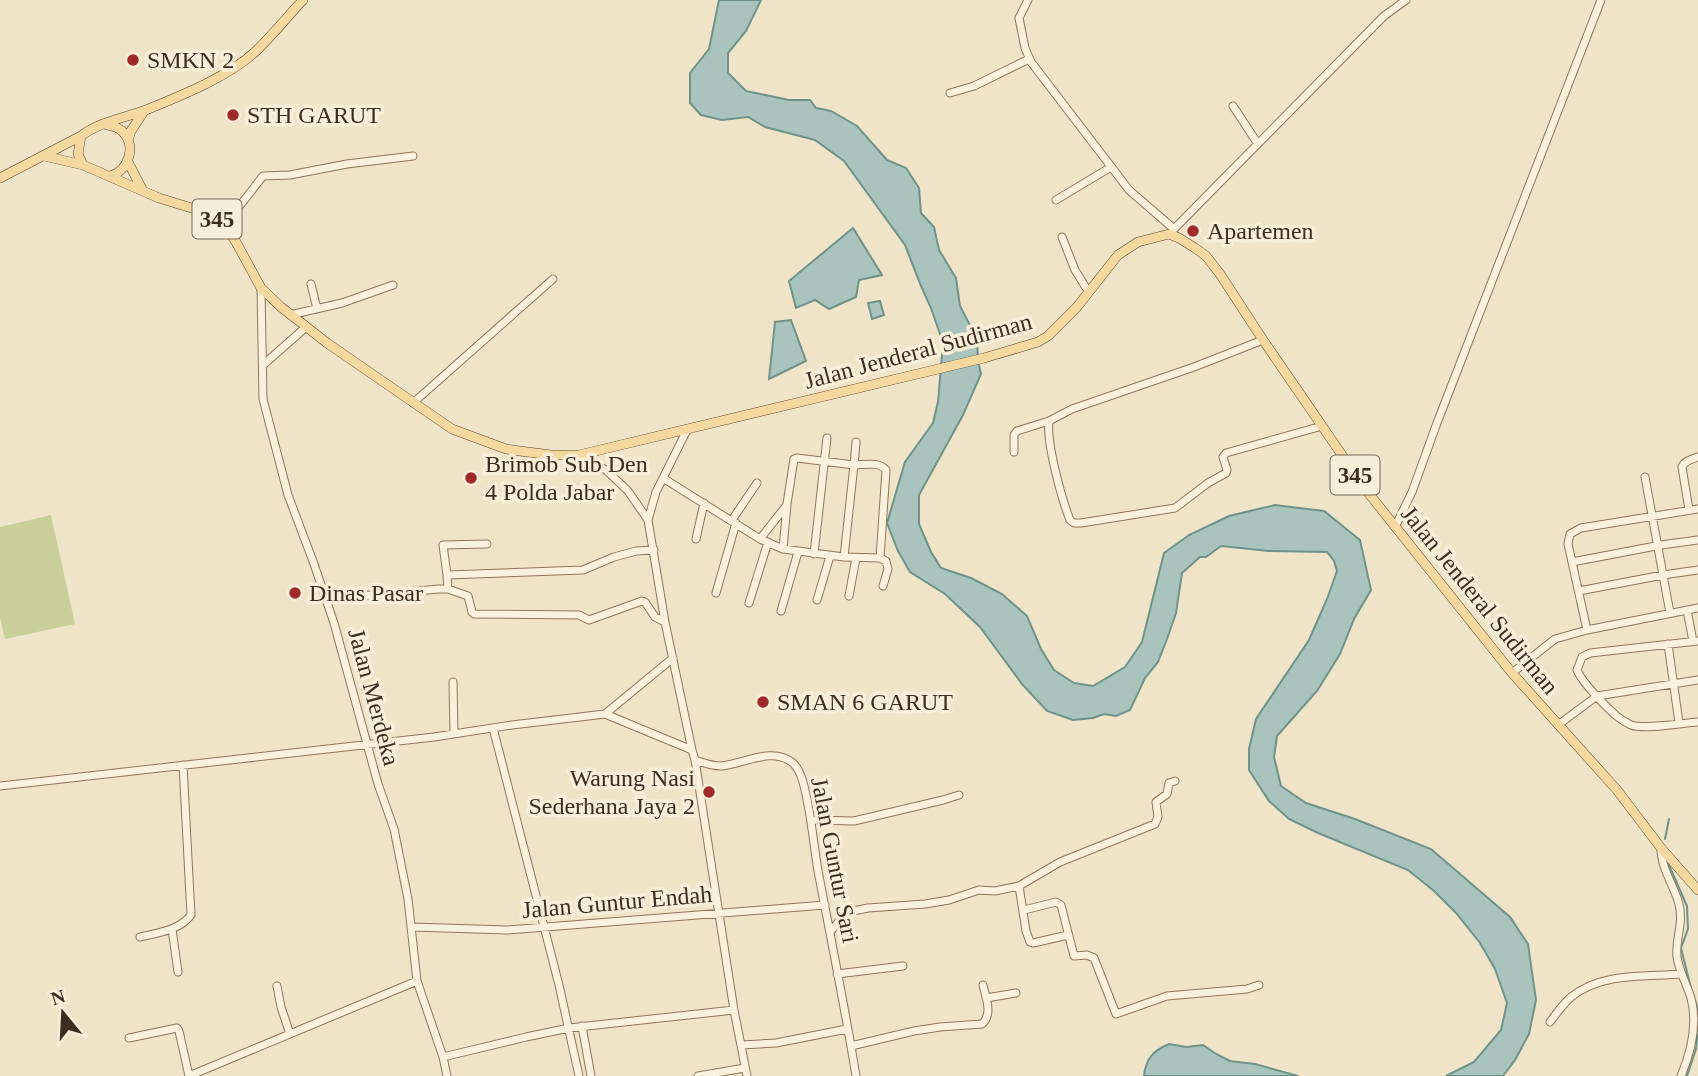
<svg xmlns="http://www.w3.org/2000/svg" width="1698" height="1076" viewBox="0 0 1698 1076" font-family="'Times New Roman',serif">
  <rect width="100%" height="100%" fill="#f0e4c8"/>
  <!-- green -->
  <path fill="#c9cf9b" d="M51 515 75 624 5 639 0 618V527Z"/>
  <!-- water -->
  <path fill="#a9c4bc" stroke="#6f938a" stroke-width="2" d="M719 0H761L746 31 728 53V73L746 91 789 100H810L816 108 831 111 857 126 887 160 906 168 919 188 921 213 934 227 939 250 956 278 960 306 977 339 978 361 981 374 963 415 919 495V524L931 552 941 568 971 578 1002 594 1027 616 1041 649 1054 670 1074 683 1093 686 1125 667 1142 642 1164 553 1189 535 1229 516 1275 505 1324 511 1360 540 1371 590 1354 619 1340 654 1317 691 1277 736 1274 757 1281 786 1306 803 1355 819 1431 849 1510 917 1528 944 1536 1000 1529 1034 1515 1060 1503 1076H1446L1474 1062 1501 1030 1507 1003 1495 969 1480 943 1456 913 1434 891 1408 870 1318 833 1289 819 1269 801 1249 770V749L1256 719 1309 640 1327 599 1337 571 1334 561 1327 552 1269 551 1221 546 1206 557H1200L1182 573 1176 613 1167 639 1158 662 1145 678 1130 710 1116 716 1104 714 1093 718 1073 720 1047 711 1022 684 980 627 945 594 910 572 898 551 887 523 905 462 933 423 938 402 943 343 931 308 921 286 905 245 844 161 815 140 765 127 748 117 722 120 701 115 690 103V73L709 49Z
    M853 228 882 275 859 280 856 297 829 309 815 300 796 308 789 281Z
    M880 301 884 315 872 319 868 303Z
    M791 320 806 361 769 379 775 322Z
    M1169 1044 1186 1047 1203 1045 1216 1054 1230 1061 1255 1064 1298 1076H1144C1146 1058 1153 1051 1169 1044Z"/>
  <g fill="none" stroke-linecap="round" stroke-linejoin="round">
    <!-- stream -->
    <path stroke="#6f938a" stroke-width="2" d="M1665 839 1669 819
      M1668 863 1687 906 1688 929 1681 948 1691 988
      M1696 1003 1698 1011
      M1687 1076 1696 1049 1698 1030"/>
    <!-- minor casing -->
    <g stroke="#8d765c" stroke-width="9">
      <path id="minor" d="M1028 0 1019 18 1025 48 1031 62 1129 190 1174 229
        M950 93 974 86 1029 59
        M1233 106 1258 144
        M1056 200 1111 167
        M222 222 242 203 263 176 290 175 347 164 413 156
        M1169 234 1384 16 1406 0
        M1062 237 1075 270 1088 291
        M311 284 317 309
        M261 288 263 399 288 495 314 564 334 623 378 784 394 829 408 899 417 981 443 1057 447 1076
        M290 315 342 303 393 285
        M1263 340 1194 367 1072 409 1049 421C1046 442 1062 500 1070 520L1074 523H1081L1175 508 1208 483 1226 473 1227 470 1223 457 1226 453 1322 426
        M263 365 305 328
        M413 403 553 279
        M687 430 656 492 648 520 665 622 692 750 695 760C704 763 711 766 721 766 744 764 772 746 793 763 798 768 801 775 803 782 811 811 813 841 818 871 831 939 845 1008 856 1076
        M1014 452V435L1017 431 1049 421
        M579 455 606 470 628 491 648 520
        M1645 477 1670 613
        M663 478 760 539 783 549 844 557 854 465 797 458 794 459 787 504 783 549
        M1689 510 1682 467C1684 461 1692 459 1698 457
        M732 520 757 483
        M1395 527 1412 492 1437 423 1601 0
        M696 539 704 503
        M760 539 786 506
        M814 554 827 438
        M844 557 880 558 886 470C879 461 864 465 854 465L856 442
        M880 558 886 561 888 569 883 586
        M1572 562 1661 545 1698 540
        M447 575 443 545 487 544
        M448 589 447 575 583 570 614 557 636 551 654 550
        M1579 591 1663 575 1698 570
        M716 593 736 523
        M849 596 856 558
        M326 599 439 589H448L468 596 472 612 474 614 579 615 589 620 642 601 645 602 655 617 665 622
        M817 600 830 556
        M749 603 768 542
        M1687 610 1692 636
        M781 611 798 552
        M1587 630 1568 544 1570 534 1581 528 1698 509
        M1698 641 1590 653 1582 657 1577 670C1582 682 1593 692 1601 701 1610 710 1619 720 1631 725 1645 730 1682 723 1698 722
        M1668 644 1679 723
        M1512 673 1555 639 1587 630 1698 608
        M453 682 454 734
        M605 714 692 750
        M1558 725 1597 696 1698 680
        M493 728 559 985 579 1076
        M695 760 734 1010 747 1076
        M0 786 434 737 512 725 605 714 673 658
        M811 820 854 821 943 800 959 795
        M1661 848C1661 869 1674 885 1679 904 1684 924 1675 939 1677 957 1679 971 1687 985 1691 998 1698 1024 1691 1052 1681 1076
        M1019 886 1026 931 1030 942 1033 943 1068 935
        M1024 910 1056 902 1061 905 1074 956 1087 955 1094 958 1116 1014 1167 996 1247 989 1259 985
        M412 927 507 930 825 905
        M172 929 178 972
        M830 932 842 918 853 911 868 908 925 904 949 900 979 890 995 891 1019 886 1060 862 1155 824 1158 817 1156 802 1167 794 1169 783 1175 781
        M140 937C158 933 180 930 191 915L183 765
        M837 974 903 966
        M277 986 281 1007 290 1034
        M986 998 1016 993
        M1550 1022C1556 1014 1563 1004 1571 997 1602 972 1645 977 1682 974
        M582 1026 591 1076
        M129 1038 177 1028 179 1031 189 1076
        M742 1045 776 1043 847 1029
        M851 1046 914 1031 940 1027 982 1024C993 1015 986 998 983 985
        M443 1057 526 1037 569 1028 734 1010
        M189 1076 417 981
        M698 1076 745 1068"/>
    </g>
    <!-- major casing -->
    <g stroke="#5b4430" stroke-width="10">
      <path id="major" d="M303 0C287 17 272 36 255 52 228 77 180 96 146 110 124 118 99 122 81 136L78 154 83 165 159 198 211 214 222 222 236 242 261 288 281 307 327 343 452 429 506 449 520 451 551 455H579L984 358 1038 342 1048 336 1077 307 1118 255 1138 242 1169 234 1179 238 1195 248 1206 256 1220 274 1263 340 1366 490 1512 673 1617 790 1661 848 1698 890
        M107 125C112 126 118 127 122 131 137 145 129 171 110 176
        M128 140 131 131 144 111
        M44 156 83 165
        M128 162 142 189
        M0 178 81 136"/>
    </g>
    <!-- minor -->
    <use href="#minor" stroke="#faf1dc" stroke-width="7"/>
    <!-- major -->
    <use href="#major" stroke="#f3d9a0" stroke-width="9"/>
  </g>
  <!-- markers -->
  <g fill="#9e2a2b" stroke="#f7eed8" stroke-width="2.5">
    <circle cx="133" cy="60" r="7"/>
    <circle cx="233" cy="115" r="7"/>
    <circle cx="1193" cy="231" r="7"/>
    <circle cx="471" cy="478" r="7"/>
    <circle cx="295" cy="593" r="7"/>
    <circle cx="763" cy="702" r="7"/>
    <circle cx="709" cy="792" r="7"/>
  </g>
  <g text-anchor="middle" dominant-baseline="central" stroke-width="7" stroke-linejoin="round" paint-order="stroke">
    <!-- shield labels -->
    <g fill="#f7eed8" stroke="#756857" stroke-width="2">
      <rect x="192.5" y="199.5" width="49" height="39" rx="5"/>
      <rect x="1330.5" y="455.5" width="49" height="39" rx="5"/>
    </g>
    <g font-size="23" font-weight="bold" fill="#3d2e20">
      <text x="217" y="219">345</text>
      <text x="1355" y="475">345</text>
    </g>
    <!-- poi labels -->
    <g font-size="24" fill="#3d2e20" stroke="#f7eed8" text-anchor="start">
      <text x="147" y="60">SMKN 2</text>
      <text x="247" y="115">STH GARUT</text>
      <text x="1207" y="231">Apartemen</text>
      <text x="485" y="464">Brimob Sub Den<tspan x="485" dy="28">4 Polda Jabar</tspan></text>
      <text x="309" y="593">Dinas Pasar</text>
      <text x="777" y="702">SMAN 6 GARUT</text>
      <text x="695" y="778" text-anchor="end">Warung Nasi<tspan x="695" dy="28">Sederhana Jaya 2</tspan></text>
    </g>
    <!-- street labels -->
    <g font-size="24" fill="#3d2e20" stroke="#f7eed8">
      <text transform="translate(918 351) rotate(-15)">Jalan Jenderal Sudirman</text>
      <text transform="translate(1480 600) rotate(51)">Jalan Jenderal Sudirman</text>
      <text transform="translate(374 697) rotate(75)">Jalan Merdeka</text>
      <text transform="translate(835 860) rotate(79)">Jalan Guntur Sari</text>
      <text transform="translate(617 902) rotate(-5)">Jalan Guntur Endah</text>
    </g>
  </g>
  <!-- north arrow -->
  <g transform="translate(63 1013) rotate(342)" stroke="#f7eed8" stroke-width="5" paint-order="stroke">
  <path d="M0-5L12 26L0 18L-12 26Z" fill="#3d2e20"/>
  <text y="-10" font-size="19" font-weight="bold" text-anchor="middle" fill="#3d2e20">N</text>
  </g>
</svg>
